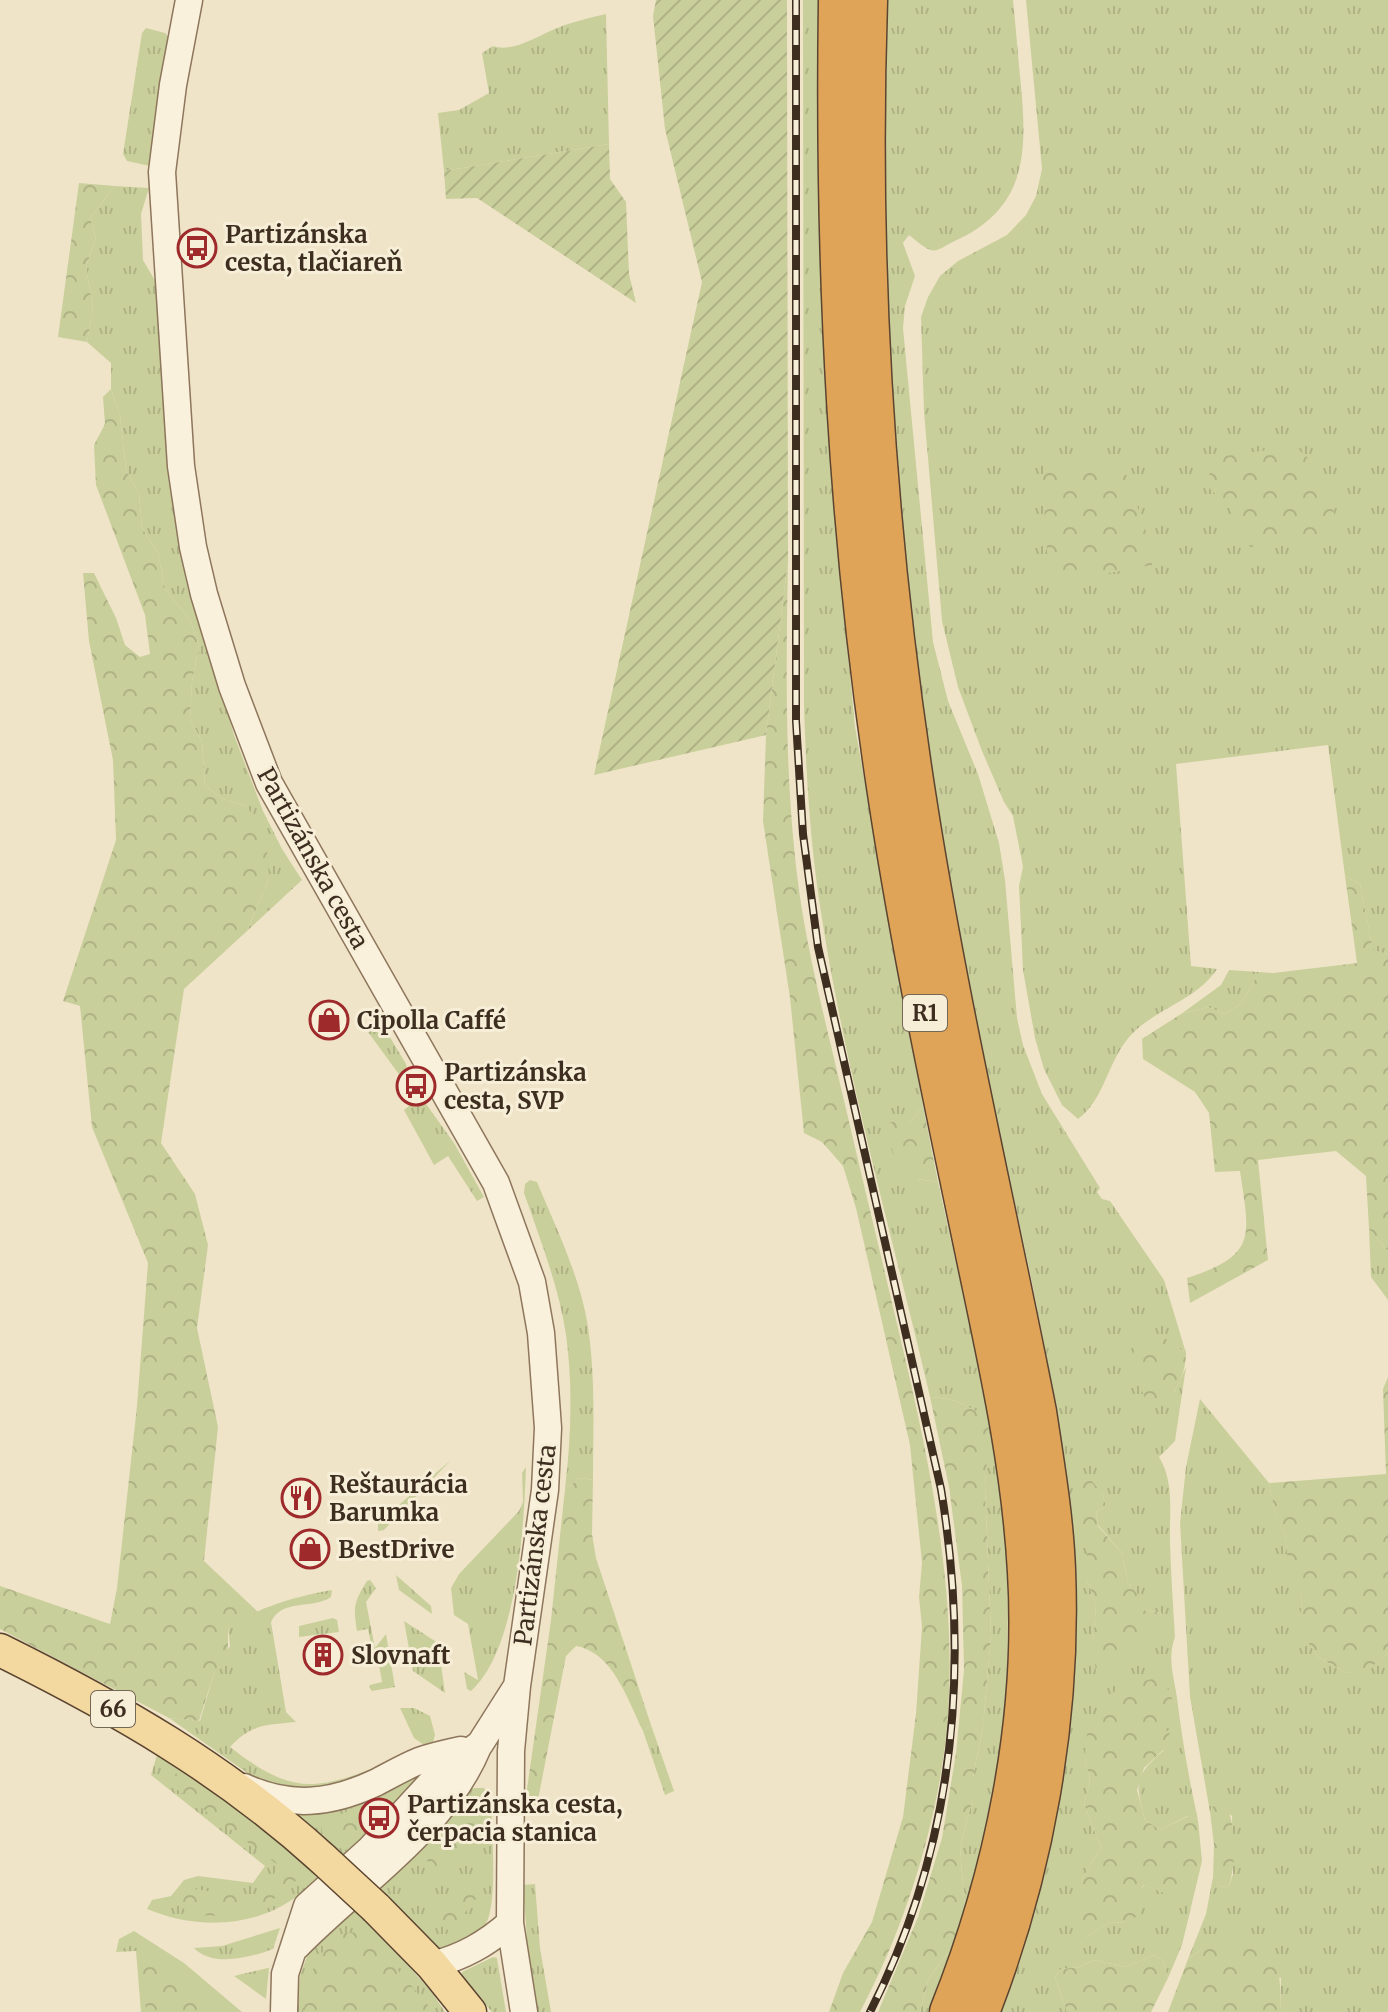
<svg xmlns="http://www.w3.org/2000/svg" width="1388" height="2012" viewBox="0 0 1388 2012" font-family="Merriweather,serif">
  <defs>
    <pattern id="grass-tufts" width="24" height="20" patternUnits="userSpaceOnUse" patternTransform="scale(2)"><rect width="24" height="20" fill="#c9cf9b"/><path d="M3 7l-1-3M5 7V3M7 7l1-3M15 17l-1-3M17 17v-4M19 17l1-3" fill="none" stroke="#aeb285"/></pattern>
    <pattern id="forest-crowns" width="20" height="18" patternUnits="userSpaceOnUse" patternTransform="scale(2)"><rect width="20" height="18" fill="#c9cf9b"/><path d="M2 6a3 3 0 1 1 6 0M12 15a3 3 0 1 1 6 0" fill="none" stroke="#aeb285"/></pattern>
    <pattern id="garden-furrows" width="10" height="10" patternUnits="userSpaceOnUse" patternTransform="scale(2)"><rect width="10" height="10" fill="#c9cf9b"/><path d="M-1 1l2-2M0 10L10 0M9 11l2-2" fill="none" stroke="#aeb285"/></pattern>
  </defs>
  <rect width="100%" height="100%" fill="#f0e4c8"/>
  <!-- grass -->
  <path fill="url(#grass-tufts)" fill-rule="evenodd" d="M803 0H821V264L830 462 855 727 923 1106 910 1123 917 1179 938 1182C959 1278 983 1375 998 1473 1008 1536 1009 1602 1007 1666 1005 1749 985 1831 965 1911L960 1847 973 1798V1777L983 1726 991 1635 985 1487 989 1421C970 1406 955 1398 930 1397 892 1234 845 1072 820 906 810 840 806 774 804 707Z
    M883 0H1013C1016 29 1018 57 1021 86 1027 150 1027 205 961 238 931 252 937 258 909 235L903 243 915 276 905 306 903 328 933 642 948 701 978 774 999 843 1005 880 1017 1018 1023 1045 1042 1094 1100 1188 1097 1192 1102 1199 1110 1201 1164 1280 1186 1353 1159 1335 1174 1393 1186 1367 1175 1441 1159 1457C1175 1483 1169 1514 1170 1543 1171 1574 1173 1606 1175 1637 1167 1659 1174 1676 1177 1698 1182 1739 1189 1779 1198 1820L1187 1816 1160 1830 1145 1820C1135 1782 1134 1776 1164 1750L1085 1758 1090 1781 1084 1804 1101 1847 1081 1881 1086 1937 1110 1922 1126 1923 1141 1888 1145 1885 1180 1899 1202 1861 1182 1945 1168 1978 1163 1961 1154 1955 1126 1967 1094 1960 1079 1967 1061 1969 1055 1977 1067 2012H999L1072 1552C1057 1332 988 1119 952 902 922 712 897 522 885 331 883 294 884 257 884 221 884 147 883 74 883 0ZM1102 1493 1106 1506 1096 1512 1098 1525 1122 1553 1128 1583 1146 1604 1142 1610 1162 1613C1146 1647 1126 1641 1093 1641L1096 1607 1087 1580V1532Z
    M1026 0H1388V954L1373 951 1360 884 1345 876 1328 745 1176 764 1191 966 1217 969C1196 1002 1149 1010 1126 1041 1107 1066 1103 1101 1078 1119L1062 1105 1044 1069 1035 1038 1023 970 1019 886 1023 867 1013 816 1004 802 982 751 958 687 942 621 924 412 921 317 928 297 940 276 958 261 1007 235 1026 215 1036 196 1042 169Z
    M606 14 609 144 444 171 438 113 459 110 489 93 482 53 493 46C513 53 537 36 555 29 571 22 589 18 606 14Z
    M146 28 165 33 169 38 150 166 127 161 123 154 142 33Z
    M115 186 149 188 141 214 143 260 160 289 187 571 234 735 263 811 282 849 302 880 247 931 269 878 246 806 223 799 205 786 202 742 190 719 192 682 199 645 190 620 165 589 158 553 142 528 139 494 126 470 120 415 111 389V363L87 342 93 308 86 267 96 238 90 218Z
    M1229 970 1259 972 1241 1004 1224 1014 1208 1007 1181 1014 1221 985Z
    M381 1022 406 1064 409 1080 454 1143 484 1197 477 1201 448 1156 434 1165 404 1110 417 1099 368 1032Z
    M530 1180 537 1182C555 1225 579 1275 587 1321 596 1374 593 1427 593 1480L580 1478 565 1489C571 1438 573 1386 566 1335 559 1287 540 1239 524 1193L525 1184Z
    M1369 1229 1388 1251V1300L1371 1277Z
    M1200 1399 1269 1483 1276 1517 1285 1535 1290 1570 1302 1598 1300 1629 1318 1657 1347 1673 1365 1671 1388 1653V2012H1280L1281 1978 1202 1949 1188 1959 1206 1914 1213 1877 1221 1887 1229 1886 1233 1874 1232 1816 1214 1804 1210 1812 1190 1697 1180 1523 1186 1467Z
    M451 1460 384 1530 378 1531V1523Z
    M526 1467C524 1527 517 1650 471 1691L467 1689 464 1672 478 1680 468 1624 454 1615 451 1588 459 1574 519 1511 523 1502 522 1473Z
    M396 1575 431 1606 432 1614 399 1590Z
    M370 1580 376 1588 366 1602 375 1648 386 1634 395 1687 372 1691 369 1687 370 1685 382 1682 377 1654H373L368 1629 357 1631C353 1606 354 1602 367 1581Z
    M332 1590 331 1597C312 1610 282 1598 271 1622L286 1712 296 1722C266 1725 251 1724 230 1747 297 1799 318 1789 393 1761L364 1780 297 1795 256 1779 169 1718 200 1721 214 1673 230 1646 228 1627C259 1607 297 1596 332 1590Z
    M333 1618 337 1620 339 1632 299 1637V1626Z
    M404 1621 438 1643 445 1693 413 1671Z
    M400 1708H414L430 1716 435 1735 433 1742 424 1745 414 1738Z
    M651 1725 674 1791 665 1795 643 1731Z
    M157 1755 243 1808 323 1873C313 1882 302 1894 290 1901 248 1929 192 1928 147 1909L152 1900 171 1896 184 1880 198 1876 253 1883 265 1866 151 1775Z
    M418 1773V1776L344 1859 297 1814Z
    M474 1788H484L491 1795C491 1822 499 1906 485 1925 476 1937 456 1946 442 1949L432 1944 379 1891 463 1794Z
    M535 1884 540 1948 551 2012H538L529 1965 523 1885Z
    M355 1906 431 1991 445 2012H296L300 1976 310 1948Z
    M280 1928 273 1949C252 1957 213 1968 194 1948L222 1946Z
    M134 1931 184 1963 242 2012H141L136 1951 116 1952 119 1939Z
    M956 1942 929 2012H920L929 1978Z
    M493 1957 497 1958 506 2012H492L462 1976V1972Z
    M269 1968 266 1999 234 1976 268 1968Z"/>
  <!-- forest -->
  <path fill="url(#forest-crowns)" d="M79 183 115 186 90 218 96 238 86 267 93 308 87 342 58 337Z
    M111 389 120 415 126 470 139 494 142 528 158 553 165 589 190 620 199 645 192 682 190 719 202 742 205 786 223 799 246 806 259 823 267 848 269 878 247 931 184 989 161 1143 195 1194 208 1245 197 1328 218 1427 204 1561 258 1612 228 1627V1664L214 1673 199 1721 169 1718 0 1629V1586L110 1624 117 1588 137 1406 148 1263 92 1127 80 1006 63 1001 116 840 113 760 89 641 83 573H94L116 618 125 645 140 657 150 654 145 615 96 485 94 445 105 424 103 397Z
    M1283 448 1299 450 1315 464 1335 515 1334 525 1326 535 1250 547 1228 506 1209 488 1210 458Z
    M1056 463 1124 468 1150 543 1152 565 1065 581 1053 577 1048 565 1042 475 1046 467Z
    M788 561C786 677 784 795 802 910 812 971 828 1032 842 1092 864 1186 887 1280 909 1375 934 1485 956 1600 948 1714 941 1813 907 1924 860 2012H829L843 1973 872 1922 903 1817 916 1714 922 1627 919 1597 922 1563 910 1445 856 1208 843 1166 822 1142 804 1133 790 998 763 821 766 735Z
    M1345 876 1360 884 1373 950 1388 954V1251L1369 1229 1366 1176 1336 1151 1258 1160 1268 1260 1190 1303 1187 1278C1259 1255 1249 1235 1240 1171L1215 1172 1209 1113 1195 1092 1143 1059 1142 1039 1181 1014 1208 1007 1224 1014 1241 1004 1259 972 1273 973 1357 963Z
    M923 1106 938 1182 917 1179 893 1153 887 1124 897 1120 910 1123Z
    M1160 1335 1186 1353C1186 1371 1178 1389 1166 1403L1147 1402C1135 1373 1117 1342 1160 1335Z
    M1388 1377V1653L1365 1672 1347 1673 1318 1657 1299 1629 1302 1598 1289 1570 1285 1535 1276 1518 1269 1483 1386 1474 1383 1389Z
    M930 1397C955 1398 970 1406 990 1421L985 1487 991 1635 983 1726 973 1777V1798L960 1847 965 1911 956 1942 929 1978 920 2012H878L918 1917 942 1838 956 1753 964 1670 962 1586 949 1487Z
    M580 1478 593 1480 592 1534 596 1558 651 1725 643 1731C628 1701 613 1652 576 1646L566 1656 536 1810 525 1803 551 1620 565 1489Z
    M1081 1479H1090L1102 1493 1106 1506 1096 1512 1098 1526 1122 1553 1128 1583 1147 1604 1142 1610 1162 1613 1155 1629 1158 1636 1136 1642 1108 1677 1096 1673 1093 1641 1096 1607 1087 1580V1532L1079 1520 1076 1496Z
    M1156 1678 1166 1685 1179 1715 1165 1730 1170 1732 1164 1749 1144 1768 1137 1790 1145 1820 1160 1830 1188 1816 1198 1820 1202 1861 1180 1900 1144 1885 1141 1888 1139 1915 1126 1923 1110 1922 1086 1937 1081 1933 1077 1920 1081 1881 1101 1847 1084 1804 1090 1781 1085 1758 1086 1737 1095 1716 1118 1687Z
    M177 1771 236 1812 289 1854 300 1877 264 1907 231 1916 190 1915 177 1902 196 1889 217 1893 255 1895 272 1878 278 1865 171 1785Z
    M383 1791H392L393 1796 346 1850 322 1833 321 1826Z
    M473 1797 481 1799 485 1811 456 1870 433 1873 427 1866C428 1838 450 1811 473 1797Z
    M1214 1804H1225C1237 1825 1236 1863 1229 1886L1221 1887 1213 1877 1214 1845 1210 1812Z
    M464 1887 474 1889 476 1899 450 1931 437 1924V1911Z
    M364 1931 434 2012H303L316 1958 342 1934Z
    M1257 1943 1271 1950C1281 1971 1281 1989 1280 2012H1168L1188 1959 1202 1949Z
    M1154 1955 1163 1961 1168 1978 1151 2012H1067L1055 1977 1061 1969 1079 1967 1094 1960 1126 1967Z
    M142 1958 153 1960 221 2012H146Z"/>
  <!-- garden -->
  <path fill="url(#garden-furrows)" d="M656 0H787L788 561 766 735 594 775 702 282 665 129 653 16Z
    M609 144 610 179 626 202 629 274 636 303 477 198 446 199 444 171Z"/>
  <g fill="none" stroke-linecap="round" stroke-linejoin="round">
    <!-- tertiary casing -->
    <g stroke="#8d765c" stroke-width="29">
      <path id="tertiary" d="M189 0 173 85 162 172 181 466 193 547 204 594 232 686 269 783 496 1183 532 1282 541 1333 548 1428 545 1490 517 1686 511 1751 510 1923 524 2012
        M244 1787C290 1808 330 1804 375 1783 389 1776 404 1767 419 1761 433 1756 447 1753 461 1750
        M296 1947C357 1884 443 1831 478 1747
        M432 1965C463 1957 486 1944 510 1923
        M284 2012 285 1974 307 1906 369 1850 441 1772 480 1744 515 1689"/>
    </g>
    <!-- primary casing -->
    <g stroke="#5b4430" stroke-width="35">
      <path id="primary" d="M0 1650C119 1709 224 1769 323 1859
        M376 1908 432 1965 470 2012"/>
    </g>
    <!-- motorway casing -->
    <g stroke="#5b4430" stroke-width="41">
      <path id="motorway" d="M838 0C834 273 847 536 889 806 912 955 943 1101 974 1249 996 1355 1021 1462 1027 1572 1036 1719 1004 1875 949 2012
        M868 0C859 267 876 537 917 800 949 1006 997 1208 1037 1412 1045 1465 1054 1517 1056 1570 1062 1720 1034 1873 980 2012"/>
    </g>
    <!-- tertiary -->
    <use href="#tertiary" stroke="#faf1dc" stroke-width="26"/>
    <!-- primary -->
    <use href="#primary" stroke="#f3d9a0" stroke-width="32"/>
    <!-- motorway -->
    <use href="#motorway" stroke="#e0a458" stroke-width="38"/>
    <!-- rail casing -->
    <g stroke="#3d2e20" stroke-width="8">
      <path id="rail" d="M796 0V721L803 834 818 947 941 1489C971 1671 954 1847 870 2012"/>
    </g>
    <!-- rail -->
    <use href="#rail" stroke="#f7eed8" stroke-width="5" stroke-dasharray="15" stroke-linecap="butt"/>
    <!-- primary-bridge casing -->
    <g stroke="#5b4430" stroke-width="35" stroke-linecap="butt">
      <path id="primary-bridge" d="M323 1859 376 1908"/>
    </g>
    <!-- primary-bridge -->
    <use href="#primary-bridge" stroke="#f3d9a0" stroke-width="32"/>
  </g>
  <!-- icons -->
  <defs>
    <g id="bus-ring" transform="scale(2)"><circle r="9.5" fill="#f7eed8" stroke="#9e2a2b" stroke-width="1.5"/><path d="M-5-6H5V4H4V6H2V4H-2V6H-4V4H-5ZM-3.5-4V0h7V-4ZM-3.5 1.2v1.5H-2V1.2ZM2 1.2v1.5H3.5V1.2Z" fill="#9e2a2b"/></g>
    <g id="shop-ring" transform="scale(2)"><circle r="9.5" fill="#f7eed8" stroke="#9e2a2b" stroke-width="1.5"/><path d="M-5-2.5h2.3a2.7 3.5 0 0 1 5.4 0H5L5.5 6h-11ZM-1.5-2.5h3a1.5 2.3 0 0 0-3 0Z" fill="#9e2a2b"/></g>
    <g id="restaurant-ring" transform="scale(2)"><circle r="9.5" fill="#f7eed8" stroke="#9e2a2b" stroke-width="1.5"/><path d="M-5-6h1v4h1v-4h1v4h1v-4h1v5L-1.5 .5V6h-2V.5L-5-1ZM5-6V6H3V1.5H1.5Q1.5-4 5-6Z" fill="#9e2a2b"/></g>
    <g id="building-ring" transform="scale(2)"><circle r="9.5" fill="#f7eed8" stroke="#9e2a2b" stroke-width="1.5"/><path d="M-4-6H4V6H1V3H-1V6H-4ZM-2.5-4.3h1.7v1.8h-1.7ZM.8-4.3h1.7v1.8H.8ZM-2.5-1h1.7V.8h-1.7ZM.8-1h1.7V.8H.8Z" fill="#9e2a2b"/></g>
  </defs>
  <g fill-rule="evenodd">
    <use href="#bus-ring" x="197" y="248"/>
    <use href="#shop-ring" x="329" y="1020"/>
    <use href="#bus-ring" x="416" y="1086"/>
    <use href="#restaurant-ring" x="301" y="1498"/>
    <use href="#shop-ring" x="310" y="1549"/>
    <use href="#building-ring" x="323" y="1655"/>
    <use href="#bus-ring" x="379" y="1818"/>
  </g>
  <g text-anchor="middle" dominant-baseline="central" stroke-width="6" stroke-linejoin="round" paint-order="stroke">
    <!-- shield labels -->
    <g fill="#f7eed8" stroke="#756857" stroke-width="2">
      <rect x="903" y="995" width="44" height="36" rx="6"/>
      <rect x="91" y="1691" width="44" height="36" rx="6"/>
    </g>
    <g font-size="22" font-weight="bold" fill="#3d2e20">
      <text x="925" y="1013">R1</text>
      <text x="113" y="1709">66</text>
    </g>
    <!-- poi labels -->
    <g font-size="24" font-weight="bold" fill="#3d2e20" stroke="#f7eed8" text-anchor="start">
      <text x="225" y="234">Partizánska<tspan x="225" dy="28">cesta, tlačiareň</tspan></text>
      <text x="357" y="1020">Cipolla Caffé</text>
      <text x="444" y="1072">Partizánska<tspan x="444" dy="28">cesta, SVP</tspan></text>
      <text x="329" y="1484">Reštaurácia<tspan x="329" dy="28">Barumka</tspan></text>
      <text x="338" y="1549">BestDrive</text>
      <text x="351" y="1655">Slovnaft</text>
      <text x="407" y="1804">Partizánska cesta,<tspan x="407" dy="28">čerpacia stanica</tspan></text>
    </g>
    <!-- street labels -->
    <g font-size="24" fill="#3d2e20" stroke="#f7eed8">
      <text transform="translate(313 858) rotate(61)">Partizánska cesta</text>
      <text transform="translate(535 1545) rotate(-83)">Partizánska cesta</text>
    </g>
  </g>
</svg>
